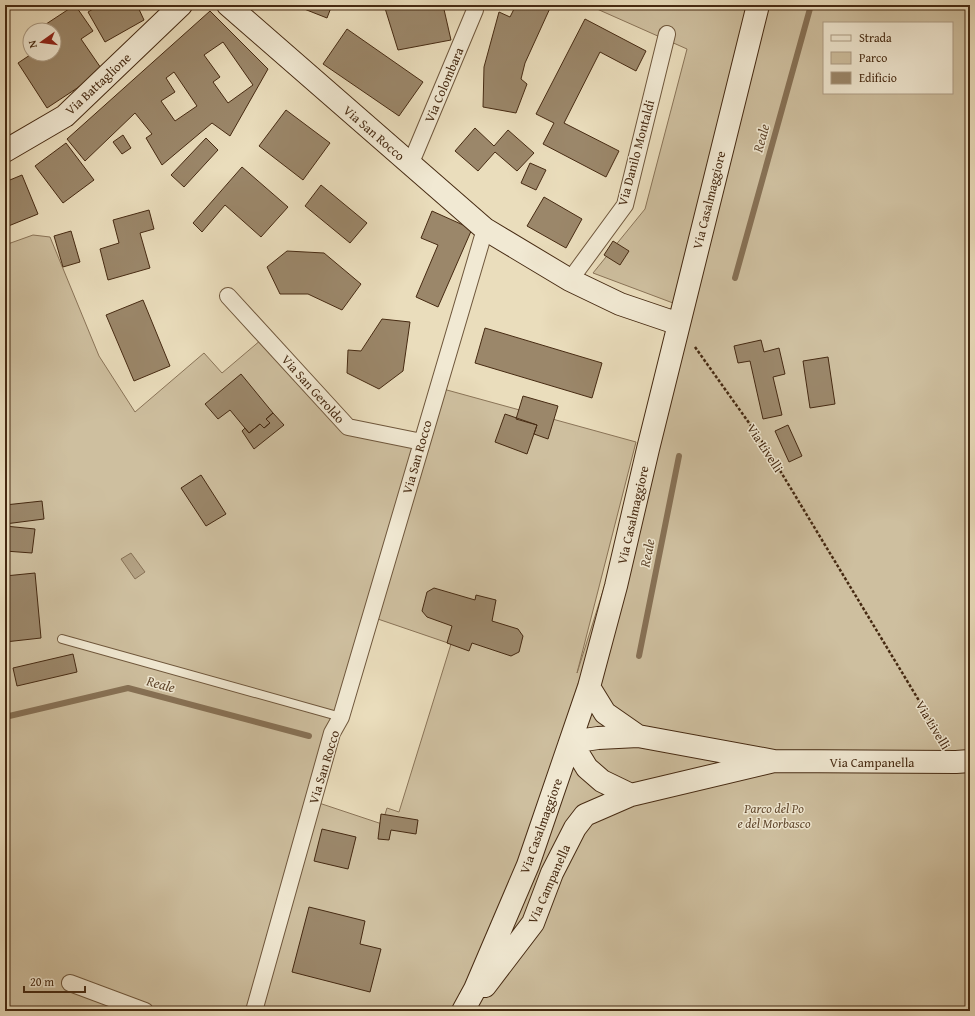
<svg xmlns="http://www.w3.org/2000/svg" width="975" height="1016" viewBox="0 0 975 1016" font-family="'Gentium Book Plus',serif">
  <rect width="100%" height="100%" fill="#eaddbc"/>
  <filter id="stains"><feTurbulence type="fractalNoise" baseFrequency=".005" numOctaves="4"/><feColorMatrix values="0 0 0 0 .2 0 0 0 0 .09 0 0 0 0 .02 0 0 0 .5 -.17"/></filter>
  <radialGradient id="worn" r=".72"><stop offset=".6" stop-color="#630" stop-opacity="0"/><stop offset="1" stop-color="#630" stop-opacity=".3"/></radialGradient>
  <!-- green -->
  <path fill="#cebf9f" stroke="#8a7458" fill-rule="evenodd" d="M588 5H970V1011H5V245L33 235 50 237 99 356 135 412 204 353 222 373 268 334 347 426 422 442 436 387 636 442 577 673 648 449 689 309 593 273 645 209 687 49ZM824 23H952V93H824ZM372 617 451 644 399 812 387 808 382 824 316 802Z"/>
  <!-- water -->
  <path fill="#b2a082" stroke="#877155" d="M131 553 145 572 135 579 121 559Z"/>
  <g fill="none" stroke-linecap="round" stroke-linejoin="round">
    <!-- stream -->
    <path stroke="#877155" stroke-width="6" d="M735 278 811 5
      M639 656 679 456
      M5 717 128 688 309 736"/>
  </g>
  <!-- building -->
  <path fill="#9b876a" stroke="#462a12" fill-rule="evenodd" d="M75 5 93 31 81 39 103 71 47 108 18 63 30 55 25 48 30 45V54H54V30H37Z
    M100 5H137L144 20 105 42 88 12Z
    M294 5H332L327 18Z
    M384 5H443L451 40 398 50Z
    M516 5H548L551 6 525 63 521 79 527 84 516 113 483 107 484 67 499 12 510 17Z
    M210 11 268 69 230 136 212 123 162 165 146 138 152 134 135 113 85 161 67 139ZM223 42 253 85 228 103 213 82 220 77 204 55ZM174 72 197 106 175 121 161 101 175 92 166 78Z
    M585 19 646 51 636 71 600 52 564 123 619 151 606 177 543 144 554 123 536 114Z
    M347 29 423 82 399 116 323 64Z
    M286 110 330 143 303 180 259 146Z
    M475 128 494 146 508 130 534 153 517 171 495 152 478 171 455 151Z
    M123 135 131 148 122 154 113 142Z
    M206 138 218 150 184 187 171 175Z
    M66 143 94 180 63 203 35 166Z
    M530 163 546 170 536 190 521 183Z
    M242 167 288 207 261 237 225 205 202 232 193 223Z
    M22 175 38 214 6 227 5 182Z
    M321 185 367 223 350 243 305 206Z
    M544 197 582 219 566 248 527 226Z
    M149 210 154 229 140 233 150 268 108 280 100 249 119 243 113 220Z
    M432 211 472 229 438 307 416 297 438 245 421 238Z
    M71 231 80 262 63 267 54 236Z
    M613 241 629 251 620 265 604 255Z
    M287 251 324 253 361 284 342 310 308 294H280L267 267Z
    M143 300 170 366 134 381 106 315Z
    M382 319 410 322 403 371 379 389 347 373 348 350 361 351Z
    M485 328 602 363 592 398 475 363Z
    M761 340 764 352 779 348 785 374 773 377 782 415 763 419 750 361 738 363 734 346Z
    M828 357 835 404 810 408 803 361Z
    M241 374 273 413 266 419 270 423 264 428 260 424 249 433 230 410 218 419 205 404Z
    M523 396 558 406 548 439 534 434 537 425 516 419Z
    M273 413 284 425 254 449 242 431 245 428 249 433 260 424 264 428 270 423 266 419Z
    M505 414 537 425 527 454 495 442Z
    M788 425 802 456 789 462 775 431Z
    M201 475 226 514 206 526 181 488Z
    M42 501 44 519 5 524V505Z
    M5 526 35 529 32 553 5 551Z
    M35 573 41 638 5 642V576Z
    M434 588 475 600 476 595 496 600 492 621 518 629 523 636 519 652 511 656 472 643 469 651 447 643 452 626 427 617 422 611 427 592Z
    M73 654 77 672 17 686 13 668Z
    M381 814 418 820 416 834 391 830 389 840 378 839Z
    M322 829 356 837 348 869 314 861Z
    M309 907 365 921 360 944 381 949 370 992 292 972Z"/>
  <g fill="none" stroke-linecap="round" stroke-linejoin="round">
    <!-- lane casing -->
    <g stroke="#6f573c" stroke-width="10">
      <path id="lane" d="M62 639 341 717"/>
    </g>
    <!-- street casing -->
    <g stroke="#6f573c" stroke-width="18">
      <path id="street" d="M410 165 475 10 474 5
        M570 280 625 205 667 34
        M228 296 348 427 422 442
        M70 983 145 1011
        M254 1011 332 733 341 717 485 229"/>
    </g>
    <!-- secondary casing -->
    <g stroke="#462a12" stroke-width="24">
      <path id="secondary" d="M228 5 485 229 570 280 620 304 679 324
        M5 151 65 116 181 5
        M589 687 605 713 638 736
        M571 742 598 738 638 736 774 761 956 762 970 761
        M571 742 587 768 602 781 631 795
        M485 986 533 923 552 873 575 828 585 815 631 795 774 761
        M463 1011 475 989 528 865 589 687 616 586 648 449 758 5"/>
    </g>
    <!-- path -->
    <path stroke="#462a12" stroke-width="2.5" stroke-dasharray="3 2" stroke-linecap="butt" d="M695 347 764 444 944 742"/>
    <!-- lane -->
    <use href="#lane" stroke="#f1e9d3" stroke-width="8"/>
    <!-- street -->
    <use href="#street" stroke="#f1e9d3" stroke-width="16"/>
    <!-- secondary -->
    <use href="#secondary" stroke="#f1e9d3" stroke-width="22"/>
  </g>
  <g text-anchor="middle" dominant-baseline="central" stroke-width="3" stroke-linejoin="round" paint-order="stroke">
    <!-- street labels -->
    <g font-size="13" fill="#462a12" stroke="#f1e9d3">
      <text transform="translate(98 84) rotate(-43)">Via Battaglione</text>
      <text transform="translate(444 85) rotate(-67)">Via Colombara</text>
      <text transform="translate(374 133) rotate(41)">Via San Rocco</text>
      <text transform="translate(636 153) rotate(-75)">Via Danilo Montaldi</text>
      <text transform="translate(709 200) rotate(-76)">Via Casalmaggiore</text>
      <text transform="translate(313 389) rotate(48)">Via San Geroldo</text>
      <text transform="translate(765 448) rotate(57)">Via Livelli</text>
      <text transform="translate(417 457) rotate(-74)">Via San Rocco</text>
      <text transform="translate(633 515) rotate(-77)">Via Casalmaggiore</text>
      <text transform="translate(933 725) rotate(59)">Via Livelli</text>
      <text x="872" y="762">Via Campanella</text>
      <text transform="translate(324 767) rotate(-73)">Via San Rocco</text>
      <text transform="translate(541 826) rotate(-70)">Via Casalmaggiore</text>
      <text transform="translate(549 884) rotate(-66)">Via Campanella</text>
    </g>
    <!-- park labels -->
    <g font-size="13" font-style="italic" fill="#61482e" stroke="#f1e9d3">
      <text x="774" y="808">Parco del Po<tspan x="774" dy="15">e del Morbasco</tspan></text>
    </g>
    <!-- water labels -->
    <g font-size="14" font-style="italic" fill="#61482e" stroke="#f1e9d3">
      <text transform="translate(761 138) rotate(-75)">Reale</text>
      <text transform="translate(647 553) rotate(-79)">Reale</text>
      <text transform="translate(161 684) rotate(15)">Reale</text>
    </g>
  </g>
  <!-- margin -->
  <rect width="975" height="1016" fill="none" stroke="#eaddbc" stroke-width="20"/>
  <rect x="6" y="6" width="963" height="1004" fill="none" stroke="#462a12" stroke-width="2"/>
  <rect x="10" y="10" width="955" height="996" fill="none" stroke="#462a12"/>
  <!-- legend -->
  <rect x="823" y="22" width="130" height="72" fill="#f1e9d3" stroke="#ad9d86"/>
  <rect x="831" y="35" width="20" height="6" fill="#f1e9d3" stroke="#ad9d86"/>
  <text x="859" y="42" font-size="12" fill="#462a12">Strada</text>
  <rect x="831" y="52" width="20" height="12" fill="#cebf9f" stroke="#ad9d86"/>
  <text x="859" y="62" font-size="12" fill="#462a12">Parco</text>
  <rect x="831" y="72" width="20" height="12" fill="#9b876a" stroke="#ad9d86"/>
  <text x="859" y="82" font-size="12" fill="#462a12">Edificio</text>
  <!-- north arrow -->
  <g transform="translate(42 42) rotate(256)"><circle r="19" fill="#f1e9d3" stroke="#ad9d86"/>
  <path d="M0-3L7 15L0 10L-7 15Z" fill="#8f2418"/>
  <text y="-6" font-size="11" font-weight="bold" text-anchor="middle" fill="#462a12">N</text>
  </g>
  <!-- scale -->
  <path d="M24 986v6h61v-6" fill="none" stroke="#462a12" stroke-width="2"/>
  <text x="30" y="986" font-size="12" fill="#462a12" stroke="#f1e9d3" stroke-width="3" paint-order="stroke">20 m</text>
  <rect width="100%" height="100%" filter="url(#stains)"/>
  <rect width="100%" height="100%" fill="url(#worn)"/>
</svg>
